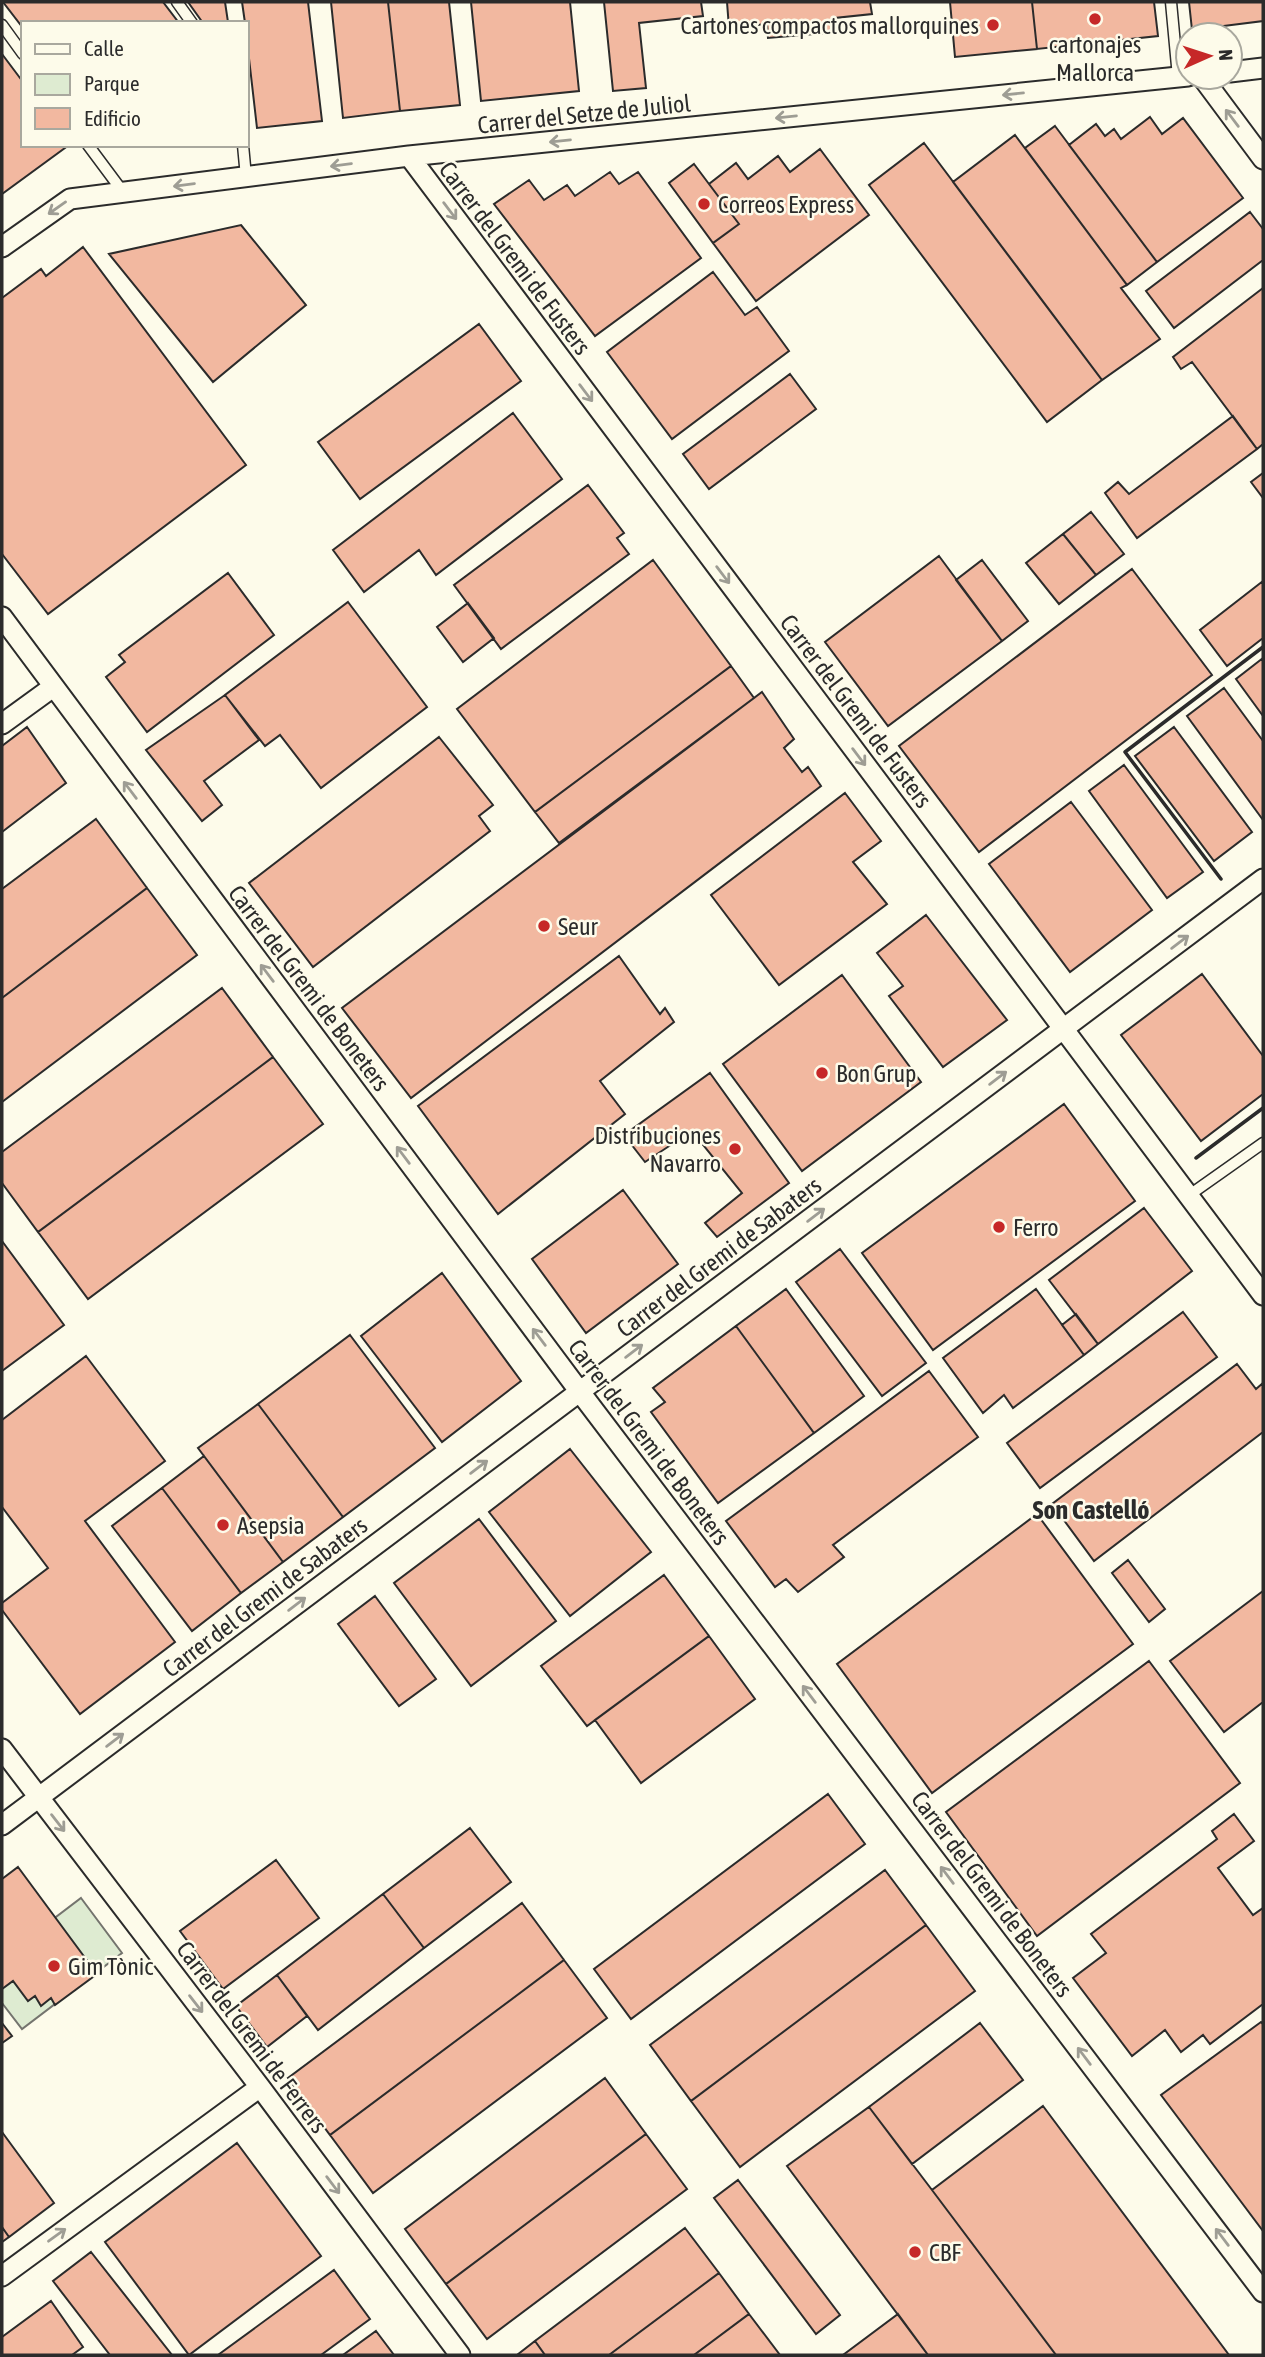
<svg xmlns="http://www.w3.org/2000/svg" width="1265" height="2357" viewBox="0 0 1265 2357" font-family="'Asap Condensed',sans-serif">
  <rect width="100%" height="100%" fill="#fdfbea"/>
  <!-- green -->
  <path fill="#deebd1" stroke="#74746e" stroke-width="2" d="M81 1898 122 1953 22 2029 2 2003V1958Z"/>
  <!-- building -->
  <path fill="#f2b8a0" stroke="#2b2b2b" stroke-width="2" d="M3 2H163L179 23H23V28Z
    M188 2H225L228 22 203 23Z
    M242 2H308L322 121 257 128 247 41V23H245Z
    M331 2H388L400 111 343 118Z
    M388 2H449L460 105 400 111Z
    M471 2H570L579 91 481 101Z
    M604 2H701L703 16 639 23 646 88 613 91Z
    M727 2H870L872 14 835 18 837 32 768 38 767 24 729 28Z
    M950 2H1032L1037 49 955 57Z
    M1032 2H1154L1158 36 1037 49Z
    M1189 2H1263V21L1192 30Z
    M2 54 23 82V145H69L2 194Z
    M1150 117 1162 134 1183 118 1243 198 1157 262 1069 145 1096 124 1105 136 1114 129 1121 139Z
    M1055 126 1157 262 1127 285 1025 148Z
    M1015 135 1127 285 1121 288 1160 339 1102 380 953 182Z
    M924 143 1102 380 1047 422 869 185Z
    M820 149 869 215 756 301 713 243 739 224 709 184 736 163 748 179 778 156 790 172Z
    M694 164 739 224 713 243 669 183Z
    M610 172 619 184 638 172 701 258 595 336 494 204 529 180 544 200 567 185 575 196Z
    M1250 212 1263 229V260L1174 328 1146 291Z
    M241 225 306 305 213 382 109 254Z
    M83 247 246 465 48 614 2 554V298L41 269 46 276Z
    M713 272 745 315 757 307 789 351 672 439 607 352Z
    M1263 288V444L1257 449 1192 362 1181 369 1173 357Z
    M479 324 521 381 360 499 318 442Z
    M790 374 816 409 709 489 683 454Z
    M513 413 562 479 436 575 419 550 364 592 333 550Z
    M1233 416 1257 449 1137 538 1105 493 1118 482 1129 494Z
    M1263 473V498L1251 482Z
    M588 485 624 533 617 538 629 554 501 649 454 585Z
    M1091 512 1124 554 1096 575 1063 534Z
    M1063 534 1096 575 1059 604 1026 563Z
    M939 556 1002 641 888 726 825 642Z
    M653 560 731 666 535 812 457 709Z
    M982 560 1028 621 1002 641 956 580Z
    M1132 569 1212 675 979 852 899 746Z
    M228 573 274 635 147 732 106 677 125 662 119 655Z
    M1263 581V638L1227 666 1200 630Z
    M348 602 427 707 321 788 280 735 265 746 225 695Z
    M468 603 494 638 463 662 437 627Z
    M1263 658V716L1236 679Z
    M731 666 754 698 559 843 535 812Z
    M1224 688 1263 741V820L1187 716Z
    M762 692 794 739 784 748 802 772 808 767 821 786 411 1098 342 1008Z
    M225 695 259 740 204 781 222 805 202 821 146 750Z
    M27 727 66 783 2 832V746Z
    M1174 727 1252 832 1214 861 1135 756Z
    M439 737 493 805 479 816 490 831 313 967 249 883Z
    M1124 765 1203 872 1167 898 1089 791Z
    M845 793 881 841 853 862 887 904 779 985 711 895Z
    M1071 802 1152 910 1070 972 989 864Z
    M96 819 147 888 2 998V889Z
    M147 888 197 955 2 1102V998Z
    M926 915 1007 1020 943 1067 889 996 903 986 877 953Z
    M619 956 660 1014 665 1008 674 1022 600 1081 625 1114 498 1214 418 1106Z
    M1202 974 1263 1056V1094L1201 1141 1121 1035Z
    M842 975 921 1082 802 1171 723 1064Z
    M222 988 273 1057 38 1232 2 1183V1152Z
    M273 1057 323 1124 88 1299 38 1232Z
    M710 1073 789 1183 717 1237 705 1223 742 1193 692 1131 645 1162 624 1135Z
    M1064 1104 1135 1201 933 1350 862 1253Z
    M623 1190 678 1264 586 1333 532 1259Z
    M1144 1208 1192 1271 1098 1344 1049 1280Z
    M2 1241 64 1325 2 1371Z
    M840 1249 926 1363 882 1396 796 1282Z
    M442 1273 521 1381 442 1442 361 1336Z
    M786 1289 864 1396 814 1433 736 1326Z
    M1036 1289 1084 1355 1013 1408 1004 1395 983 1413 943 1358Z
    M1183 1312 1217 1357 1040 1488 1007 1443Z
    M1076 1314 1098 1344 1084 1355 1062 1325Z
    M736 1326 814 1433 718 1503 651 1412 665 1402 653 1388Z
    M350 1335 435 1448 343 1517 258 1404Z
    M86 1356 165 1461 85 1521 175 1642 80 1714 2 1610V1603L48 1568 2 1507V1420Z
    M1237 1364 1256 1389 1263 1383V1432L1094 1561 1052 1504Z
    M929 1371 978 1437 833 1545 844 1557 798 1592 786 1579 775 1587 726 1521Z
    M258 1404 343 1517 283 1562 198 1448Z
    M570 1449 651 1552 570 1616 489 1512Z
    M204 1456 283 1562 241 1593 162 1488Z
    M162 1488 241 1593 192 1631 112 1526Z
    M1037 1514 1133 1644 932 1793 837 1664Z
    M479 1519 556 1621 471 1686 394 1583Z
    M1128 1560 1165 1609 1149 1622 1112 1573Z
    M664 1575 709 1636 587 1726 541 1666Z
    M1263 1591V1702L1224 1732 1170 1661Z
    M375 1596 436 1679 399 1706 338 1624Z
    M709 1636 755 1699 641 1783 595 1720Z
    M1149 1661 1240 1783 1037 1936 946 1812Z
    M828 1794 865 1844 631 2019 594 1969Z
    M1234 1814 1254 1841 1218 1868 1253 1915 1263 1908V2004L1210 2044 1203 2035 1181 2052 1165 2030 1132 2056 1073 1978 1106 1953 1091 1934 1217 1839 1212 1831Z
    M470 1828 511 1882 424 1948 383 1894Z
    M276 1860 319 1918 223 1989 180 1931Z
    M18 1867 97 1974 55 2005 51 1998 41 2006 35 1996 28 2001 13 1981 2 1989V1879Z
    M885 1870 926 1925 691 2101 650 2045Z
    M383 1894 424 1948 318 2030 277 1975Z
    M522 1903 564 1960 330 2135 288 2078Z
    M926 1925 975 1991 740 2167 691 2101Z
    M564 1960 607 2018 373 2193 330 2135Z
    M277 1975 307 2016 267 2047 236 2006Z
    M1261 2022 1263 2024V2231L1161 2095Z
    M2 2023 12 2036 2 2043Z
    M980 2023 1023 2080 912 2164 869 2107Z
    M605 2078 646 2134 446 2284 405 2229Z
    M1043 2106 1229 2355H1056L932 2190Z
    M869 2107 932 2190 1056 2355H928L787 2166Z
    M2 2132 54 2203 9 2237 2 2227Z
    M646 2134 687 2189 487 2339 446 2284Z
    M237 2143 321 2256 189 2355 105 2242Z
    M738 2180 840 2315 816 2334 714 2198Z
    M2 2227 9 2237 2 2242Z
    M685 2228 719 2273 609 2355H545L535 2341Z
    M91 2252 172 2355H110L53 2281Z
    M334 2270 370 2319 321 2355H218Z
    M719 2273 749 2314 694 2355H609Z
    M51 2301 83 2347 72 2355H2V2337Z
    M749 2314 780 2355H694Z
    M898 2314 928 2355H843Z
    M376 2331 394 2355H343Z
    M535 2341 545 2355H517Z"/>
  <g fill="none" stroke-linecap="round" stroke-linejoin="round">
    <!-- service casing -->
    <g stroke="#2b2b2b" stroke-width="13">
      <path id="service" d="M177 2 192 23
        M1171 2 1178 77
        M2 25 23 54
        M88 145 123 192
        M243 145 246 177
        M1188 1196 1263 1143"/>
    </g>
    <!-- minor casing -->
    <g stroke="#2b2b2b" stroke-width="23">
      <path id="minor" d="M1230 72 1263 68
        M1202 77 1263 159
        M409 156 1263 1295
        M2 247 70 199 409 156 1188 76
        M2 617 580 1392 1263 2292
        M2 724 53 687
        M2 1749 260 2087 460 2355
        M2 1825 1263 879
        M2 2276 260 2087"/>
    </g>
    <!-- service -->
    <use href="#service" stroke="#fdfbea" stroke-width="10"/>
    <!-- minor -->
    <use href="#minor" stroke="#fdfbea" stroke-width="19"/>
    <!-- wall -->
    <path stroke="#2b2b2b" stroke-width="3.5" d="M1221 879 1125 752 1263 647
      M1196 1158 1263 1108"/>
  </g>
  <!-- one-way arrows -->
  <defs><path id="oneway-shaft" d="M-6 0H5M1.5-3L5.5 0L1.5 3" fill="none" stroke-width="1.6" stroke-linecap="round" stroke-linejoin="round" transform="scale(1.75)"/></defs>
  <g stroke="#9e9d94">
    <use href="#oneway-shaft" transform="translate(1013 94) rotate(174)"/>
    <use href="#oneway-shaft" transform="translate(786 117) rotate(174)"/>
    <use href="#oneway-shaft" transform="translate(1232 118) rotate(-127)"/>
    <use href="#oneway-shaft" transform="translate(560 141) rotate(174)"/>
    <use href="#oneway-shaft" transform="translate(341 165) rotate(173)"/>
    <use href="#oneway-shaft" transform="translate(184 185) rotate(173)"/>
    <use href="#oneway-shaft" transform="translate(57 208) rotate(145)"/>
    <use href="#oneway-shaft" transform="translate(450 211) rotate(53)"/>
    <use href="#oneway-shaft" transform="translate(586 393) rotate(53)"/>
    <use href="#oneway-shaft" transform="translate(723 575) rotate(53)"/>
    <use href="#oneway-shaft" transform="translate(859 757) rotate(53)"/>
    <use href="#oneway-shaft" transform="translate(130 790) rotate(-127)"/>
    <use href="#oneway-shaft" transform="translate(1180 942) rotate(-37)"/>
    <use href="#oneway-shaft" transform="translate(267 973) rotate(-127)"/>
    <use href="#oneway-shaft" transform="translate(998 1078) rotate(-37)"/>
    <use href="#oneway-shaft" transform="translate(403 1155) rotate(-127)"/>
    <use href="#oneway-shaft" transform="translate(816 1215) rotate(-37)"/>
    <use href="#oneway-shaft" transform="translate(539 1337) rotate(-127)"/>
    <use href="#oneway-shaft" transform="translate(634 1351) rotate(-37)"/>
    <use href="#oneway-shaft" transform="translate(479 1467) rotate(-37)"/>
    <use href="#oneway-shaft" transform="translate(297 1604) rotate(-37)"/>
    <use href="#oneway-shaft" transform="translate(809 1694) rotate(-127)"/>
    <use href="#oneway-shaft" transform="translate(115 1740) rotate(-37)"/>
    <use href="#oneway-shaft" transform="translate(58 1823) rotate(52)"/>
    <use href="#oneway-shaft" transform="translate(947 1875) rotate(-127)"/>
    <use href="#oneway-shaft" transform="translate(196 2004) rotate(52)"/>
    <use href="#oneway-shaft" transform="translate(1084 2056) rotate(-127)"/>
    <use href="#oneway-shaft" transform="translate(333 2185) rotate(53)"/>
    <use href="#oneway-shaft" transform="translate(57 2235) rotate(-36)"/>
    <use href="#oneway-shaft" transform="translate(1222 2237) rotate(-127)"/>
  </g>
  <!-- markers -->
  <g fill="#c62828" stroke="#fdfbea" stroke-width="2.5">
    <circle cx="1095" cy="19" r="7"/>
    <circle cx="993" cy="25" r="7"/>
    <circle cx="704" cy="204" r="7"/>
    <circle cx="544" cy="926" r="7"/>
    <circle cx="822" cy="1073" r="7"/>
    <circle cx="735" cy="1149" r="7"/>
    <circle cx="999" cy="1227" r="7"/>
    <circle cx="223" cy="1525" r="7"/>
    <circle cx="54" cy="1966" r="7"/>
    <circle cx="915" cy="2252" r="7"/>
  </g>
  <g text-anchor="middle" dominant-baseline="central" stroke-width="5" stroke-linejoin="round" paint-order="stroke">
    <!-- poi labels -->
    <g font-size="24" fill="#2b2b2b" stroke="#fdfbea" text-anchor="start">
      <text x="979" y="25" text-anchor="end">Cartones compactos mallorquines</text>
      <text x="1095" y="44" text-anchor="middle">cartonajes<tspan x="1095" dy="28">Mallorca</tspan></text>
      <text x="718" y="204">Correos Express</text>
      <text x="558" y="926">Seur</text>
      <text x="836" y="1073">Bon Grup</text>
      <text x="721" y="1135" text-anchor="end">Distribuciones<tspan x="721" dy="28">Navarro</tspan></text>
      <text x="1013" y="1227">Ferro</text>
      <text x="237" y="1525">Asepsia</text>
      <text x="68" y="1966">Gim Tònic</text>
      <text x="929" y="2252">CBF</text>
    </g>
    <!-- street labels -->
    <g font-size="24" fill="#2b2b2b" stroke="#fdfbea">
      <text transform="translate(584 114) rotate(-6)">Carrer del Setze de Juliol</text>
      <text transform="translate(515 258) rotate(53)">Carrer del Gremi de Fusters</text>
      <text transform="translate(856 711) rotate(53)">Carrer del Gremi de Fusters</text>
      <text transform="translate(309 988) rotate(53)">Carrer del Gremi de Boneters</text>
      <text transform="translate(719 1257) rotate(-37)">Carrer del Gremi de Sabaters</text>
      <text transform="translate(649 1442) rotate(53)">Carrer del Gremi de Boneters</text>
      <text transform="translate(265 1597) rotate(-37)">Carrer del Gremi de Sabaters</text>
      <text transform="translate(992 1894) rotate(53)">Carrer del Gremi de Boneters</text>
      <text transform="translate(252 2037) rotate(53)">Carrer del Gremi de Ferrers</text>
    </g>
    <!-- neighbourhood labels -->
    <g font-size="26" font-weight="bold" fill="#2b2b2b" stroke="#fdfbea">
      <text x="1091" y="1510">Son Castelló</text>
    </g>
  </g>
  <!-- border -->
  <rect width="1265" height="2357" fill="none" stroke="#2b2b2b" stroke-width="7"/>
  <!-- legend -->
  <rect x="21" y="21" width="228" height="126" fill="#fdfbea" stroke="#a9a89e" stroke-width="2"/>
  <rect x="35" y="44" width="35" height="10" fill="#fdfbea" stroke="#a9a89e" stroke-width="2"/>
  <text x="84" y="56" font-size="21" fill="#2b2b2b">Calle</text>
  <rect x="35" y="74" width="35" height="21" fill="#deebd1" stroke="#a9a89e" stroke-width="2"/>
  <text x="84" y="91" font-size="21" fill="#2b2b2b">Parque</text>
  <rect x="35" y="108" width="35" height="21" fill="#f2b8a0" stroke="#a9a89e" stroke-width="2"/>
  <text x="84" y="126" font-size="21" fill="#2b2b2b">Edificio</text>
  <!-- north arrow -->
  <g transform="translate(1209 56) rotate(87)"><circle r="33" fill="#fdfbea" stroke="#a9a89e" stroke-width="2"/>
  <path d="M0-5L12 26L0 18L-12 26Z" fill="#c62828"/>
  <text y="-10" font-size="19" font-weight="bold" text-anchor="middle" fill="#2b2b2b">N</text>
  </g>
</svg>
